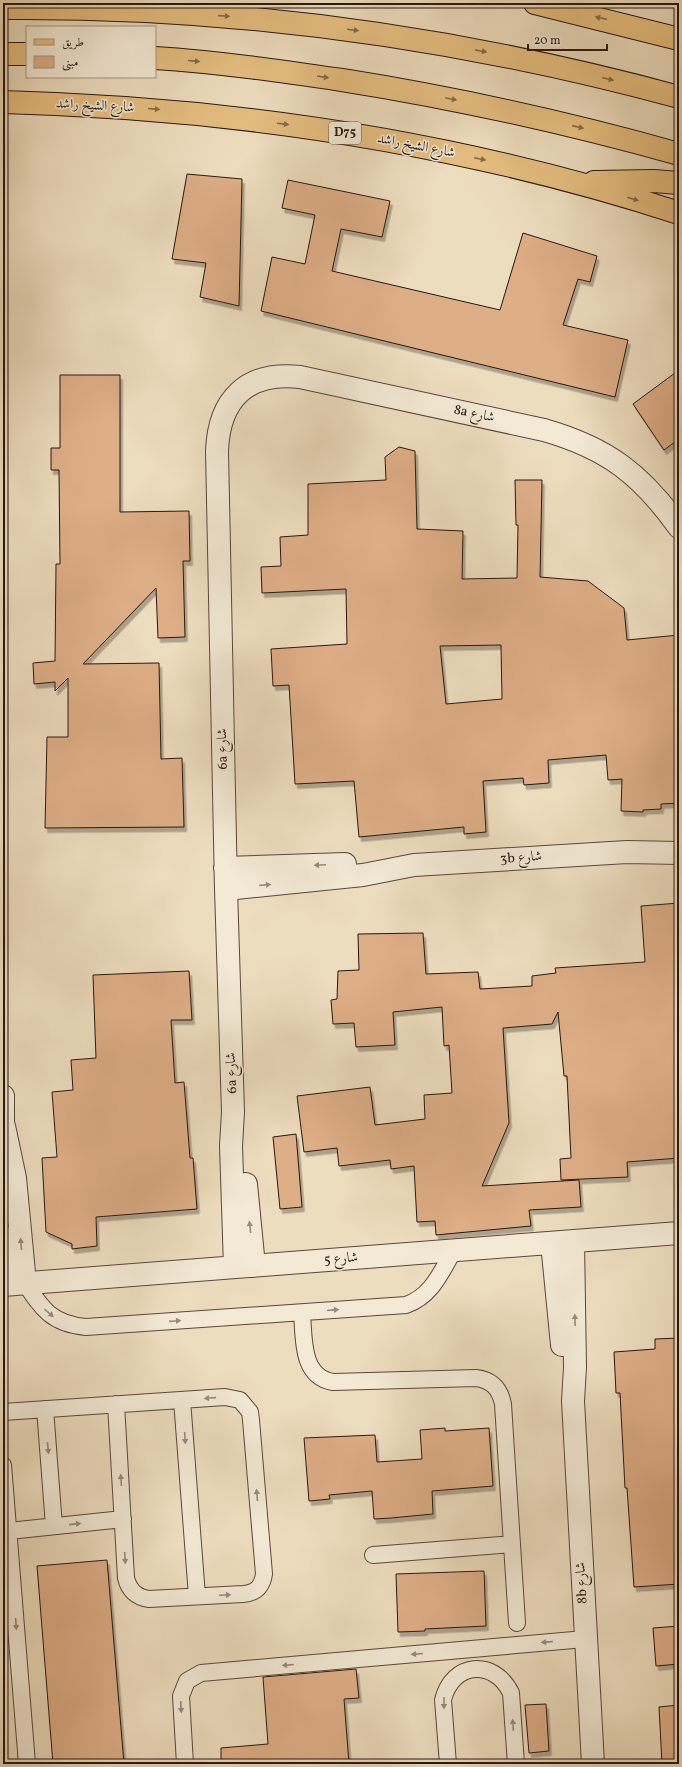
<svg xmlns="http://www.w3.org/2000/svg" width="682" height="1767" viewBox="0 0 682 1767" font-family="Vollkorn,Amiri,serif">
  <defs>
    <filter id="shadow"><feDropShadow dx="2.5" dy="4.5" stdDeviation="0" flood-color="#0004"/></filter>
  </defs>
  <rect width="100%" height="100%" fill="#edddbf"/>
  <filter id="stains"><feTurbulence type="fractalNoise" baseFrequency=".005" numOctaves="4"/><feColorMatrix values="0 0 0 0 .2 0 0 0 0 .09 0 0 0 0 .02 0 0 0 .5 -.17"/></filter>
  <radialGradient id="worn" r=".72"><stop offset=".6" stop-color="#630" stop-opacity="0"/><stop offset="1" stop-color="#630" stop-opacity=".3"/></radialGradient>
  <!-- building -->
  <path fill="#deae87" stroke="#281710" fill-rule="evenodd" filter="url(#shadow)" d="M187 174 242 179 239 306 200 297 206 263 172 259Z
    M288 180 390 201 382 237 341 229 332 271 500 310 523 233 597 256 590 282 578 279 563 325 628 340 615 397 261 311 272 257 305 264 315 215 282 208Z
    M679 370V439L664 450 633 404Z
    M60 375H120V512L189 511 190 561H183L185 637 158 638 156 588 83 664 159 663 161 759 182 758 184 827 45 828 47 737H68V678L55 691V682L34 684 33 663 55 661 56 564H60L59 470H51V448H60Z
    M399 447 415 451 417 529 463 531 462 579 517 578 518 525H516L515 480H542L540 577 588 581 624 608 627 640 679 635V803L661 804V809L643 810V812L621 811 622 779 608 780 606 755 548 760 549 783 524 785 523 778 483 781 486 832 464 834V827L359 837 354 781 295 784 289 685 273 686 271 649 347 644 346 589 262 593 261 567 281 566 280 537 308 535V484L386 480 385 457ZM501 645 502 699 446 704 440 646Z
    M679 903V1035L675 1036V1106L679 1105V1158L627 1162 628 1177 561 1180 560 1159 571 1158 567 1076H564L558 1012 552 1024 503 1028 509 1123 482 1186 579 1180 581 1207 529 1210 531 1226 436 1235 435 1221 417 1222 414 1166 391 1169 390 1160 339 1166 337 1148 304 1152 297 1096 370 1087 375 1125 425 1119 424 1095 452 1093 449 1045 444 1046 442 1007 393 1012 395 1045 356 1047 354 1023 333 1024 331 1000 337 999 338 971 359 970 358 934 423 933 426 974 478 972 480 989 532 986V976L556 973 555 968 645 962 641 906Z
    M189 971 192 1020H171L175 1083 184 1082 190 1158H193L197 1209 96 1217 97 1246 72 1249V1244L46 1232 42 1158 57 1157 52 1092 73 1090 71 1060 96 1058 93 975Z
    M296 1134 302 1207 280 1209 273 1137Z
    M679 1338V1584L634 1587 627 1488H625L620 1393H616L614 1352 655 1349V1339Z
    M445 1428V1431L489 1428 493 1486 432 1491 433 1514 391 1518 374 1519 372 1491 329 1495 330 1499 309 1501 304 1438 375 1435 377 1462 422 1459 420 1430Z
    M107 1560 124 1764H53L37 1566Z
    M484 1571 486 1626 425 1629V1631L398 1632 396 1574Z
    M679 1626V1664L656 1666 653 1628Z
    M356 1669 359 1698 344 1699 349 1764H221V1748L268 1744 263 1677Z
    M546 1704 549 1751 529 1753 525 1705Z
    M679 1705V1764H662L659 1707Z"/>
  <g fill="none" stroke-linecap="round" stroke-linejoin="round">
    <!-- service casing -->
    <g stroke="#59483c" stroke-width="18">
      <path id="service" d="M25 1283C42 1309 52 1324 86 1327L406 1305C432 1296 441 1272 454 1250
        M302 1313C304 1338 301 1377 333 1382L476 1378C492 1380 500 1389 503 1404L517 1623
        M182 1400 197 1596
        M45 1409 54 1526
        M3 1412 225 1397 240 1400 250 1412 251 1420 264 1574C262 1587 256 1593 243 1594L149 1599C136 1597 129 1590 126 1578L116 1404
        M3 1465 27 1764
        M9 1531 123 1519
        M373 1555 512 1544
        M185 1764 181 1696 187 1681 201 1673 585 1639
        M448 1764 443 1700C452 1662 494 1658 511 1693L516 1764"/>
    </g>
    <!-- minor casing -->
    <g stroke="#59483c" stroke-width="24">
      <path id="minor" d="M225 868 345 864
        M226 889 363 875 414 865 627 852 679 853
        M3 1096V1139
        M4 1126 15 1178 25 1283
        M246 1184 254 1266
        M3 1237 4 1285
        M573 1241 575 1367 573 1401 593 1764
        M552 1243 562 1345
        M235 1267 231 1146 233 1112 226 889 217 451C219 399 247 371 300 377L544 430C607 448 641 474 679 527
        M3 1285 679 1233"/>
    </g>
    <!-- primary casing -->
    <g stroke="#281710" stroke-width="24">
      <path id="primary" d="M3 8C232 6 458 37 679 97
        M3 54H27
        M155 58C218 62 280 71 342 80 456 98 568 123 679 154
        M3 102C232 108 460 142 679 213
        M594 182 654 181 679 183"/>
    </g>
    <!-- trunk casing -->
    <g stroke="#281710" stroke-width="24">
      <path id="trunk" d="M535 3 679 39"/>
    </g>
    <!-- service -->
    <use href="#service" stroke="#f3e9d5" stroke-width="16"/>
    <!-- minor -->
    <use href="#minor" stroke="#f3e9d5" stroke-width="22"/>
    <!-- primary -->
    <use href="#primary" stroke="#e6be80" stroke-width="22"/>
    <!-- trunk -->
    <use href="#trunk" stroke="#e6be80" stroke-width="22"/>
  </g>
  <!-- one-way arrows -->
  <defs><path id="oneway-solid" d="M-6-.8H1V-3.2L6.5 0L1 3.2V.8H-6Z"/></defs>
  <g fill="#876a48">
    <use href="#oneway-solid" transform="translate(224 16) rotate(4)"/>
    <use href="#oneway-solid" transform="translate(601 18) rotate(-167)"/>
    <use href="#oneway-solid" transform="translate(353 30) rotate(7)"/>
    <use href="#oneway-solid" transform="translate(481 51) rotate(11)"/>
    <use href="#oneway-solid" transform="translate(194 61) rotate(5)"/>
    <use href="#oneway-solid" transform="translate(323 77) rotate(9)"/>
    <use href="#oneway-solid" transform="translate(608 79) rotate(14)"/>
    <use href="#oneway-solid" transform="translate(451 99) rotate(12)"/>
    <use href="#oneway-solid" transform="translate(154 109) rotate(5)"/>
    <use href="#oneway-solid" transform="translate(283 124) rotate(7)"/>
    <use href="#oneway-solid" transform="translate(578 127) rotate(13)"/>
    <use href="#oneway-solid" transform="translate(480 159) rotate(12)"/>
    <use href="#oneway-solid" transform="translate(633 199) rotate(16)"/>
  </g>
  <g fill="#988a7c">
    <use href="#oneway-solid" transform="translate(320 865) rotate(178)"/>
    <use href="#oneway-solid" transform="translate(265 885) rotate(-5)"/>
    <use href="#oneway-solid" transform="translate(250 1227) rotate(-96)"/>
    <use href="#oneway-solid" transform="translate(21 1244) rotate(-95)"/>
    <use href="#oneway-solid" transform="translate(333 1310) rotate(-5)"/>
    <use href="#oneway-solid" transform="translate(49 1313) rotate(40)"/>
    <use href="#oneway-solid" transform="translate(575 1320) rotate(-91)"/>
    <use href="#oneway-solid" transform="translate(175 1321) rotate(-4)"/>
    <use href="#oneway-solid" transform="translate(210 1398) rotate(176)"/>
    <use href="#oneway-solid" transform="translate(185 1438) rotate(86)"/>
    <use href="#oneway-solid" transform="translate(48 1448) rotate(85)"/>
    <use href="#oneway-solid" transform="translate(121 1480) rotate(-94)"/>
    <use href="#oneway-solid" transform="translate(257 1495) rotate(-95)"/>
    <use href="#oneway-solid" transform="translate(75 1524) rotate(-6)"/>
    <use href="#oneway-solid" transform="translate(125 1558) rotate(87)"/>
    <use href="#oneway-solid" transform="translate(225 1595) rotate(-2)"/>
    <use href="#oneway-solid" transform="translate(16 1624) rotate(86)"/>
    <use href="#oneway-solid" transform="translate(547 1642) rotate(175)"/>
    <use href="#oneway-solid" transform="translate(417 1654) rotate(175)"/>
    <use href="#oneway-solid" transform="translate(288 1665) rotate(175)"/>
    <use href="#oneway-solid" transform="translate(444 1703) rotate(91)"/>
    <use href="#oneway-solid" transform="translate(181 1707) rotate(87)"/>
    <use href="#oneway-solid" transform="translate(513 1725) rotate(-94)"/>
  </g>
  <g text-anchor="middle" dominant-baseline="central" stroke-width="3" stroke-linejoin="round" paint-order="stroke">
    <!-- shield labels -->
    <rect fill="#f3e9d5" stroke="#65564b" stroke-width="1" x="329" y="122" width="32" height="22" rx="3"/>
    <g font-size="13" font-weight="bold" fill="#281710">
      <text x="345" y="133">D75</text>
    </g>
    <!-- street labels -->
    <g font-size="14" fill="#281710" stroke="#f3e9d5">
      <text transform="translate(95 106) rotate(3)">شارع الشيخ راشد</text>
      <text transform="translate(416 146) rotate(11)">شارع الشيخ راشد</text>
      <text transform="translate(474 414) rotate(12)">8a شارع</text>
      <text transform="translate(223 749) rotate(-91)">6a شارع</text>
      <text transform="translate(521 858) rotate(-4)">3b شارع</text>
      <text transform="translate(232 1073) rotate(-92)">6a شارع</text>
      <text transform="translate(341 1259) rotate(-4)">شارع 5</text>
      <text transform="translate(582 1583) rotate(-93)">8b شارع</text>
    </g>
  </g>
  <!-- margin -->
  <rect width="682" height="1767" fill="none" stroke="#edddbf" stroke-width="16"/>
  <rect x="4" y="4" width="674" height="1759" fill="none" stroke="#281710" stroke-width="2"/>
  <rect x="8" y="8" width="666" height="1751" fill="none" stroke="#281710"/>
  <!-- legend -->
  <rect x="26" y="26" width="130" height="52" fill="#f3e9d5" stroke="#a29586"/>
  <rect x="34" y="39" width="20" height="6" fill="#e6be80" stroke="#a29586"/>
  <text x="62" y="46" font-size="12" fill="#281710">طريق</text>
  <rect x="34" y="56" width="20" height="12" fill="#deae87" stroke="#a29586"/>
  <text x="62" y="66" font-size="12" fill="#281710">مبنى</text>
  <!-- scale -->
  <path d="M528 44v6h79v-6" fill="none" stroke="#281710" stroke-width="2"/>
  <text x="534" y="44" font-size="12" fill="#281710" stroke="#f3e9d5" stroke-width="3" paint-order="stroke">20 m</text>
  <rect width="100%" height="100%" filter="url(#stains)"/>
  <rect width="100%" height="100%" fill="url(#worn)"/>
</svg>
